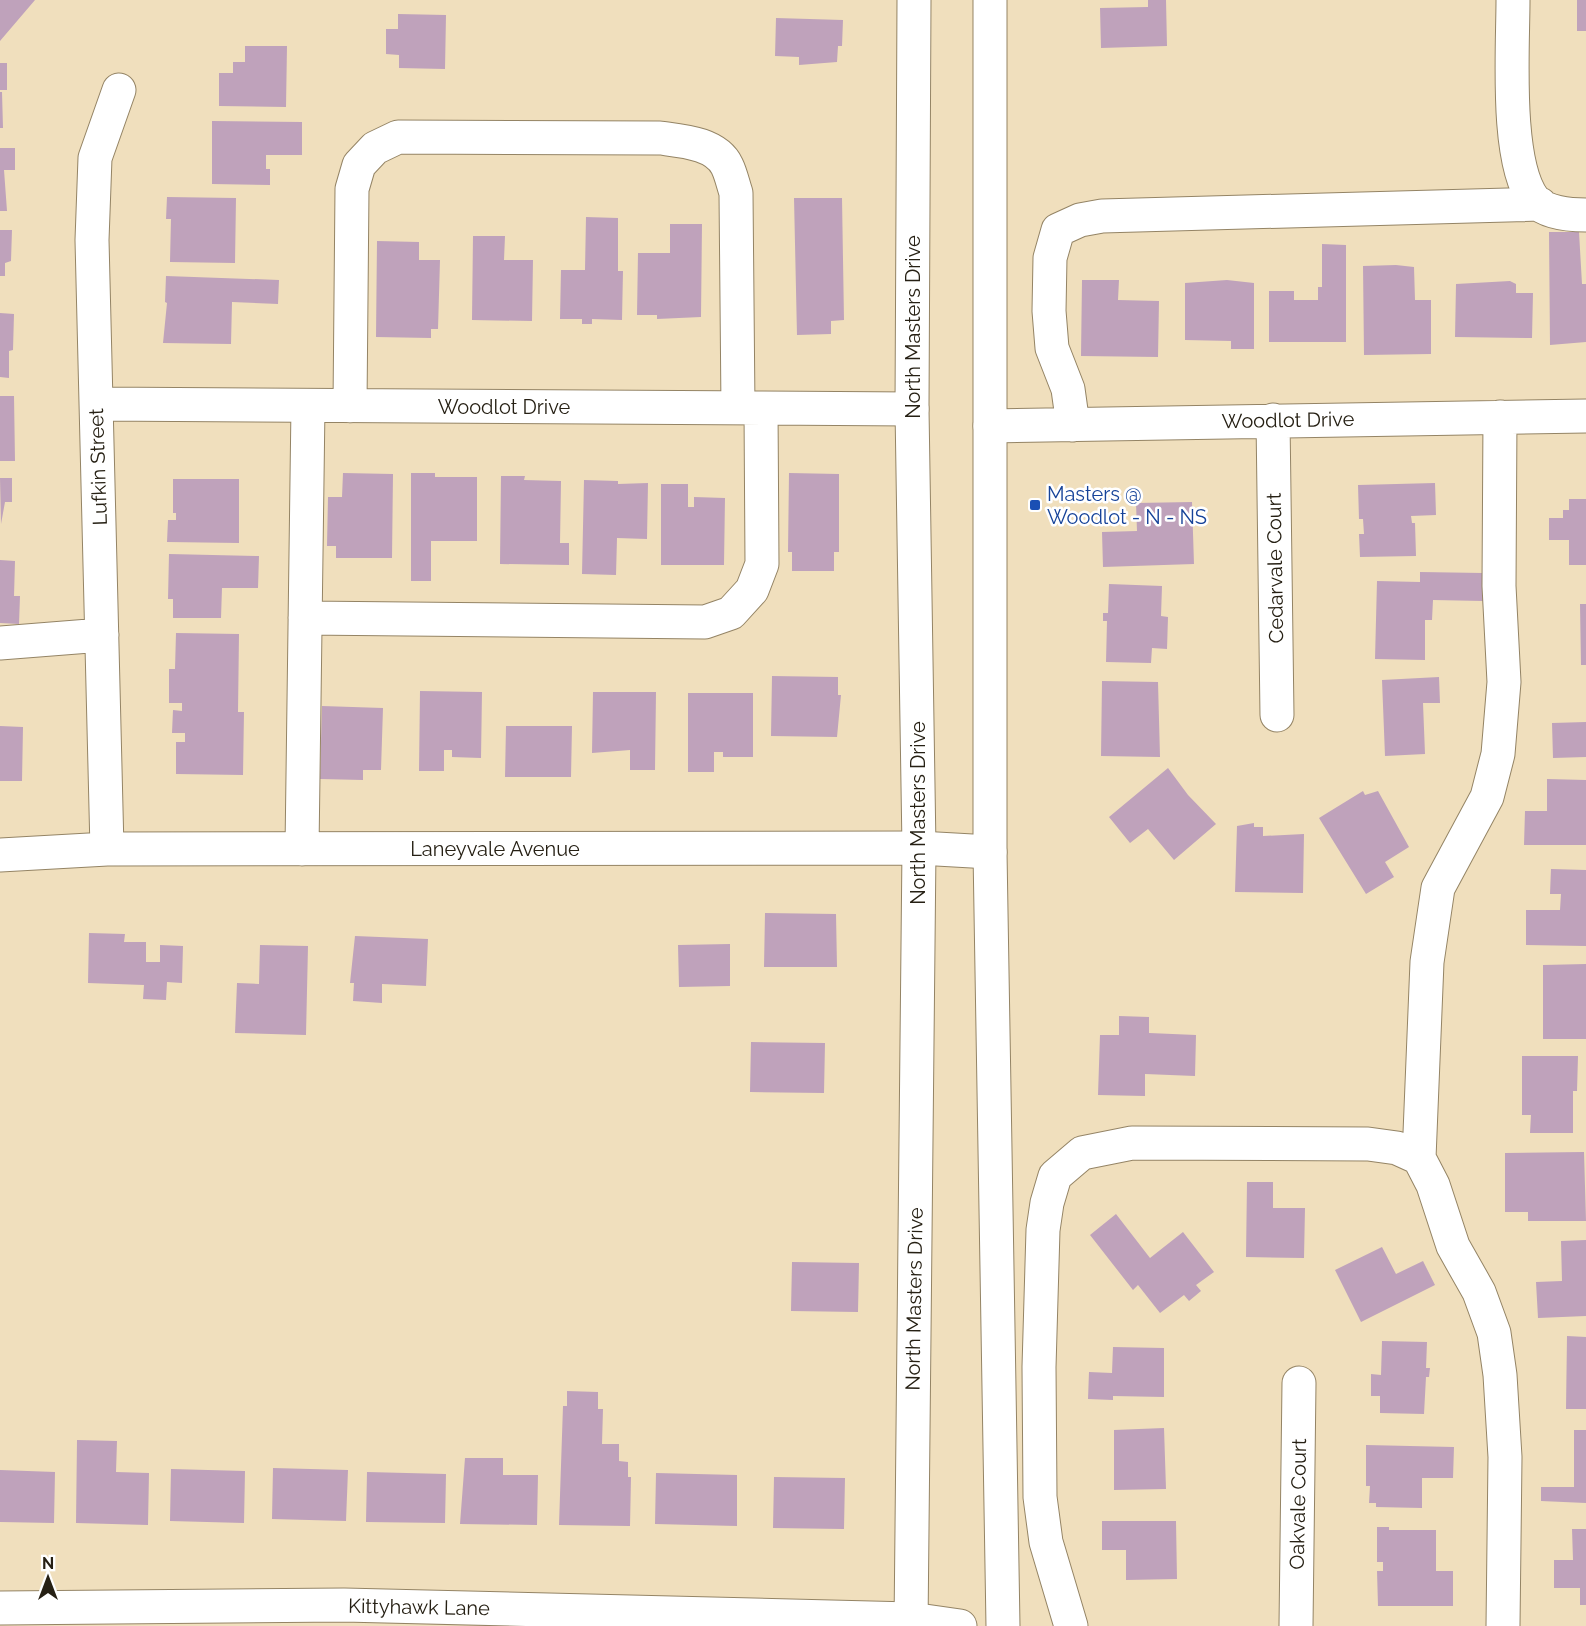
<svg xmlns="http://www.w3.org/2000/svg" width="1586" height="1626" viewBox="0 0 1586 1626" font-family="Raleway,sans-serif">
  <rect width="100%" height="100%" fill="#f0dfbd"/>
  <!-- building -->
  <path fill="#bfa2bb" d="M0 0H35L0 41Z
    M1148 0H1166L1167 46 1101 48 1100 8 1148 7Z
    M1577 0H1586V31H1577Z
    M398 14 446 15 445 69 399 68V55L386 54V29H398Z
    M776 18 843 20 842 46H838L837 62 799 65V57L775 56Z
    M245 46H287L286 107 219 106V73H233V62H245Z
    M0 63H7V90H0Z
    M0 92H2L3 128H0Z
    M212 121 302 122V155H266V169H270V185L212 184Z
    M0 148H15V170H4L7 211H0Z
    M167 197 236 198 235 263 170 262 171 219H166Z
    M794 198H842L844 320 831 321V334L797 335Z
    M586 217 618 218V271H623L622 320 592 319V324H582V319H560L561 270H585Z
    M670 224H702L701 317 657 319V315H637L638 253H670Z
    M0 230H12L11 261 5 263V276H0Z
    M1549 232H1579L1582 284H1586V342L1550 345Z
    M473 236H505L504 260H533L532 321 472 320Z
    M377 241 419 242V260H440L438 329H431V338L376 337Z
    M1322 244 1346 245V342H1269V291H1294V300H1318V287H1322Z
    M1396 265 1414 267 1415 300H1431V354L1364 355 1363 266Z
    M166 276 279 280 278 304 232 302 231 344 163 343 167 303 165 302Z
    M1082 280H1119L1118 300 1159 301 1158 357 1081 356Z
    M1227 280 1254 283V349H1231V341L1185 340V283Z
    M1510 281 1516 284V293H1533L1532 338 1455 337 1456 284Z
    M0 313 14 314 13 350 9 351V378L0 377Z
    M0 396H14L15 461H0Z
    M343 473 393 474 392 558H336V546H327L328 497H342Z
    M411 473H435V477H477V541H431V581H411Z
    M789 473 839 474V552H834V571H792V552H788Z
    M501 476H525L524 480 561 481 560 543H569V565L500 564Z
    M0 478H12V502H5L1 524Z
    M173 479H239V543L167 542 168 520H176V513H173Z
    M584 480 618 481V484L648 483 647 539 617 538 616 575 582 574Z
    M1435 483 1436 515 1411 516 1412 523H1415L1416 556 1360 557 1359 534H1364L1363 519H1359L1358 485Z
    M661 484H688V507H694V497L725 498 724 565H661Z
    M1569 499H1586V565H1569V540H1549V518H1563V510H1569Z
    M1192 502 1194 564 1103 567 1102 532 1137 531 1136 503Z
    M169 554 259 556 258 588H222L221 618H173V599H168Z
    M0 560 15 561 14 596H20L19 624 0 623Z
    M1420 572 1483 573V601L1433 600 1432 620H1425V660L1375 659 1377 581 1420 582Z
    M1109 584 1162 586 1161 616 1168 617 1167 649 1152 648 1151 663 1106 662 1107 621H1103V613H1108Z
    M1580 604H1586V665H1581Z
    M176 633 239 634 238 712H244L243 775 176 774V742H185V733H172L173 710 182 711V703H169V669H175Z
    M772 676 838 677V695H841L837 737 771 736Z
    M1439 677 1440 703H1423L1425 754 1385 756 1382 680Z
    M1102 681 1158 682 1160 757 1101 756Z
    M420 691 482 692 481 758 452 757V750H444V771H419Z
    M593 692H656L655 770H630V750L592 753Z
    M688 693H753V757H723V752H714V772H688Z
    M322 706 383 708 381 770H363V780L320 779Z
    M1586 722V757L1553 758 1552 723Z
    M0 726 23 727 22 781H0Z
    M506 726H572L571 777H505Z
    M1168 768 1188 795 1216 824 1174 860 1148 829 1130 843 1109 817Z
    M1547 779 1586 780V845H1524L1525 811H1547Z
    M1363 791 1365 795 1378 791 1409 847 1385 862 1394 877 1366 894 1319 818Z
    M1254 823V827H1263V836L1304 834 1303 893 1235 892 1237 826Z
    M1551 869 1586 870V946L1526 945V910H1560L1561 894H1550Z
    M765 913 836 914 837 967H764Z
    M89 933 125 934 124 942H146V962H160V945L183 946 182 983 167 982 166 1000 143 999 144 985 88 983Z
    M355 936 428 939 426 986 382 984V1003L353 1001 354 983H350Z
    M730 944V986L679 987 678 945Z
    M260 945 308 946 306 1035 235 1033 237 983 259 984Z
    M1586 964V1039H1543V965Z
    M1119 1016 1149 1017V1033L1196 1035 1195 1076 1145 1074V1096L1098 1095 1100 1035H1119Z
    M751 1042 825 1043 824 1093 750 1092Z
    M1522 1056H1578L1577 1091H1573V1133H1530L1531 1115H1522Z
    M1584 1152 1586 1221H1528V1212H1505V1153Z
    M1247 1182H1273V1208H1305L1304 1258 1246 1257Z
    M1116 1214 1150 1258 1183 1232 1214 1272 1196 1285 1201 1291 1189 1301 1184 1295 1160 1313 1138 1285 1133 1290 1090 1235Z
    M1586 1240V1316L1538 1318 1536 1282 1562 1281 1561 1241Z
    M1382 1247 1396 1274 1423 1261 1435 1285 1361 1322 1335 1270Z
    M792 1262 859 1263 858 1312 791 1311Z
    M1567 1336 1586 1337V1409H1566Z
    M1382 1341 1427 1342 1426 1368H1430L1429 1377H1426L1424 1414 1380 1413V1396H1371V1374L1381 1375Z
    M1113 1347 1164 1348V1397L1113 1396V1400L1088 1399 1089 1372 1112 1373Z
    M567 1391 598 1392V1409H603L602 1444H619V1461L628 1462V1477H631L630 1526 559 1525 563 1406H567Z
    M1164 1428 1166 1489 1114 1490V1430Z
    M1574 1430H1586V1503L1541 1501V1487H1574Z
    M77 1440 117 1441 116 1472 149 1473 148 1525 76 1523Z
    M1366 1445 1454 1447 1453 1478H1422V1508L1376 1507V1503H1369L1370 1486H1366Z
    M465 1458H503V1475H538L537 1525 460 1524Z
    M273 1468 348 1470 346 1521 272 1519Z
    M171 1469 245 1471 244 1523 170 1521Z
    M0 1470 55 1472 54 1523 0 1522Z
    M367 1472 446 1474 445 1523 366 1522Z
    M656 1473 737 1475V1526L655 1524Z
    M774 1477 845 1478 844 1529 773 1528Z
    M1102 1521H1176L1177 1579 1126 1580V1550H1102Z
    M1377 1527H1389V1530H1436V1571H1453V1606H1378L1377 1571H1383V1562H1377Z
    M1572 1529H1586V1605H1580V1588H1554V1560H1573Z"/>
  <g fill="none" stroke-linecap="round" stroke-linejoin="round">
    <!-- minor casing -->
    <g stroke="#948465" stroke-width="35">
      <path id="minor" d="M1513 0C1513 49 1505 162 1534 200 1545 213 1570 215 1586 215
        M96 404 912 409
        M350 406 352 189 359 165 375 148 398 137 660 138C682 141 716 143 727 166 731 174 733 184 736 193L738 408
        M1273 420 1277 715
        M1073 425 1068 389 1052 348 1049 311 1050 258 1058 230 1080 220 1102 216 1540 204
        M990 426 1586 416
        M305 618 705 622 731 613 752 590 762 564 761 408
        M0 643 102 635
        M107 849 92 240 95 158 119 90
        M302 849 308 406
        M0 855 107 849 919 848 990 852
        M1419 1158 1427 962 1438 888 1487 797 1498 754 1504 682 1499 586 1500 417
        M0 1608 344 1605 911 1619 960 1626
        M1071 1626 1046 1542 1040 1497 1039 1367 1043 1230 1047 1203 1055 1176 1082 1153 1132 1143 1368 1144 1397 1148 1419 1158 1433 1185 1453 1246 1479 1292 1494 1333 1500 1375 1505 1457 1503 1626
        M1296 1626 1299 1383"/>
    </g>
    <!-- major casing -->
    <g stroke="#948465" stroke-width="35">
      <path id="major" d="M990 0V852L1003 1626
        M911 1626 919 848 912 409 914 0"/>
    </g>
    <!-- minor -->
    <use href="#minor" stroke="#fff" stroke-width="33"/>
    <!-- major -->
    <use href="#major" stroke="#fff" stroke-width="33"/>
  </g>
  <!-- markers -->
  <rect fill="#1a4fb4" stroke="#fff" stroke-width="2" x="1029" y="499" width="12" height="12" rx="3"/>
  <g text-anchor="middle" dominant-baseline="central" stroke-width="5" stroke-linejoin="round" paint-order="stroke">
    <!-- street labels -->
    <g font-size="20" fill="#262014" stroke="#fff">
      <text transform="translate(913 327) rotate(-90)">North Masters Drive</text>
      <text x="504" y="407">Woodlot Drive</text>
      <text transform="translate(1288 420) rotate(-1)">Woodlot Drive</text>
      <text transform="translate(98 467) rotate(-92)">Lufkin Street</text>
      <text transform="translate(1275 568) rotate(-91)">Cedarvale Court</text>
      <text transform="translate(918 813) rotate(-90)">North Masters Drive</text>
      <text x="495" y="849">Laneyvale Avenue</text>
      <text transform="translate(914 1299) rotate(-89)">North Masters Drive</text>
      <text transform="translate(1298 1504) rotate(-89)">Oakvale Court</text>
      <text transform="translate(419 1607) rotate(1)">Kittyhawk Lane</text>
    </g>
    <!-- transit labels -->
    <g font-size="20" fill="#164399" stroke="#fff" text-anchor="start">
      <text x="1047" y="494">Masters @<tspan x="1047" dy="23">Woodlot - N - NS</tspan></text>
    </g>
  </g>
  <!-- north arrow -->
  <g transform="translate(48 1578)" stroke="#ffffff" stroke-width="4.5" paint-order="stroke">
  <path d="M0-4.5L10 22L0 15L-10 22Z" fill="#262014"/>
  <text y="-9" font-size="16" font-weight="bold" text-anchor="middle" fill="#262014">N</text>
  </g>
</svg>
